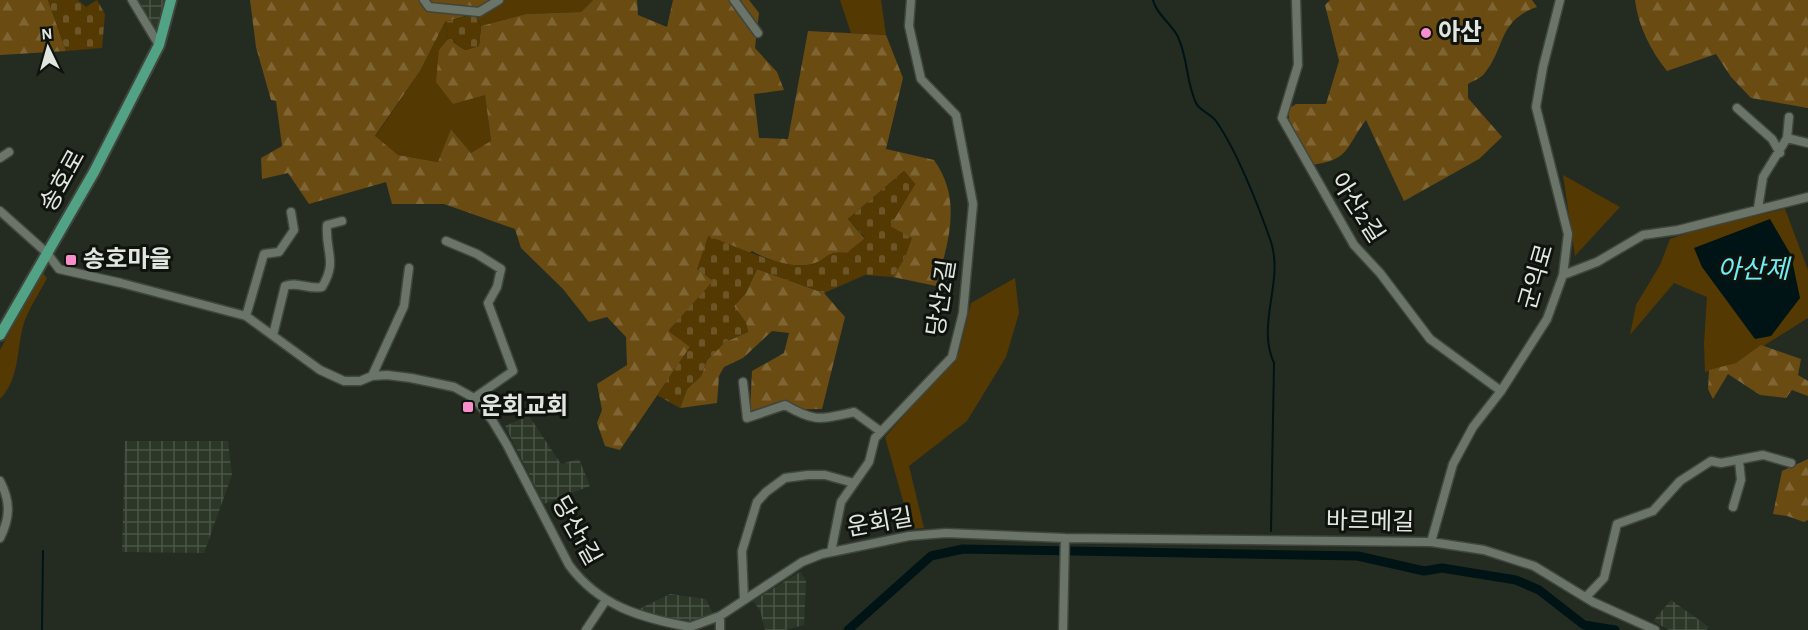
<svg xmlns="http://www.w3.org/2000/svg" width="1808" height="630" viewBox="0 0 1808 630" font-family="'Alegreya Sans','Noto Sans KR',sans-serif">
  <defs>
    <pattern id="industrial-grid" width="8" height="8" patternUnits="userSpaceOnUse" patternTransform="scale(1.5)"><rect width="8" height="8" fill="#2c3728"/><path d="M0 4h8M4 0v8" fill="none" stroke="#4a5447"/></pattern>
    <pattern id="forest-firs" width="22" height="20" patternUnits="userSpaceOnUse" patternTransform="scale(1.5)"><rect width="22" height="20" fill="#6a4b12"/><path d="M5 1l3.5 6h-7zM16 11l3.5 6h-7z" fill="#7f6534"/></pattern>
    <pattern id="cemetery-stones" width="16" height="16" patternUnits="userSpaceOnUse" patternTransform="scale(1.5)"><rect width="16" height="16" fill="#543903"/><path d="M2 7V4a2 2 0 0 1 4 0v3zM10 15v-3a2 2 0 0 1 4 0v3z" fill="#6c5627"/></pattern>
  </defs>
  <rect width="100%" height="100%" fill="#242c22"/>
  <!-- industrial -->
  <path fill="url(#industrial-grid)" d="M133 0H165L159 34H154L140 22Z
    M529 416 561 464 579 459 590 486 544 504 505 426Z
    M125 441H228L232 475 204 553 122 552Z
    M800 572 806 580 804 625 785 630H765L760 610 753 601Z
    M670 594 706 599 713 614 690 621 664 618 639 609Z
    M1671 600 1709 627 1706 630H1669L1653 621Z"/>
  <!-- grass -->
  <path fill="#543903" d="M503 0H593L581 12 526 14 481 26 474 14Z
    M840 0H881L886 35 851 33Z
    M445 22 448 39 439 51 485 94 491 142 471 153 451 129 439 162 398 155 375 137 420 71Z
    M1563 175 1620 207 1575 256Z
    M1785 209 1808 270V318L1736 363 1705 372 1704 344 1707 297 1674 283 1630 335 1636 305 1660 265 1670 239 1702 228Z
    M42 272 47 278C40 292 31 305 25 320 16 345 21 378 0 399V350Z
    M1015 278 1019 313 1006 357 967 421 909 466 924 528 911 529 885 437 959 352 971 303Z"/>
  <!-- forest -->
  <path fill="url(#forest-firs)" d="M0 0H48L66 51 0 55Z
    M250 0H503L495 7 445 22 420 71 375 136 398 155 438 162 451 129 471 153 491 141 485 95 453 104 436 82 439 50 448 39 465 50 479 46 481 26 526 14 581 12 593 0H637L638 15 667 27 673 0H749L759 13 755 48 777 72 784 90 754 94 759 138 788 139 808 31 886 35 903 78 886 149 934 160C963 200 948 243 936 286L893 277 906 255 890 226 915 184 904 171 848 219 865 239 847 253C823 251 829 260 812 264 794 269 767 260 752 251L713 281 690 347 620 450 605 446 597 423 602 410 597 384 627 365 626 337 607 317 589 322 563 289 521 248 515 229 444 204H392L386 182 309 204 288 173 262 179 261 158 282 146 276 101 271 100 256 47Z
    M1330 0H1532L1537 7C1497 21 1506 48 1484 74 1481 78 1473 81 1468 84V98L1502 137 1479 159 1404 201 1366 120C1345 148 1350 160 1311 165L1290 127 1288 109 1296 104H1326L1339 61 1325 5Z
    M1635 0H1808V108L1751 98 1731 77 1716 54 1667 71C1651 51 1638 26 1635 0Z
    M757 269 824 293 845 317 822 409 750 410 752 371 784 353 789 333 772 331 743 358 724 367 719 376 717 403 680 408 687 389 701 376 707 360 725 342 748 332 746 323 734 306 745 294Z
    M1761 345 1801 359 1798 375 1808 381V396L1792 390 1786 398 1760 395 1728 374 1713 399 1708 389 1709 370 1736 363Z
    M1808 459V520L1804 522 1787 516 1773 514 1782 471Z"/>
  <!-- cemetery -->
  <path fill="url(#cemetery-stones)" d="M48 0H78L86 7 97 0 105 14 102 48 66 51Z
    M474 14 481 26 479 46 465 50 448 39 445 22Z
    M904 171 915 184 890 226 912 238 906 255 893 277 865 275 824 293 757 269 745 294 734 306 746 323 748 332 725 342 707 360 701 376 687 389 680 408 657 395 690 347 668 331 713 281 697 269 708 236C734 245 787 272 812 264 830 259 823 251 847 253L865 238 848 219Z"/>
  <!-- water -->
  <path fill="#001315" d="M1770 219 1791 255 1800 298 1771 336 1755 339 1702 267 1694 248Z"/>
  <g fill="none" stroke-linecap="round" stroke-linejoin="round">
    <!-- stream -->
    <path stroke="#001315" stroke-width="2" d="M1153 0C1156 14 1172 24 1178 37 1188 58 1186 82 1196 103 1200 111 1211 114 1216 121 1237 151 1259 207 1271 242 1284 282 1256 324 1274 363L1271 531
      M42 630 43 551"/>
    <!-- canal -->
    <path stroke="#001315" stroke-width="9" d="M848 630 931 556 963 549 1358 556 1424 571 1442 568 1516 580 1539 590 1584 625 1615 630"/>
    <!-- minor casing -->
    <g stroke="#40463e" stroke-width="11">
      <path id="minor" d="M132 0 159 45
        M424 0 429 7 479 12 499 0
        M734 0 758 33
        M1296 0 1298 65 1282 118 1354 245 1380 273 1430 339 1501 391
        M1737 108 1772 139 1780 153
        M1789 117 1787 138 1808 143
        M0 158 9 152
        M1758 208 1763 177 1787 138
        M0 211 47 253 59 269 121 283 246 316 320 370 344 381H360L372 376 387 375 411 378 454 387 474 398 492 420 507 445 569 565C599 606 641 618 690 627
        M446 241 477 254 501 269 497 287 488 303 513 371 474 398
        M1563 275 1597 262 1643 235 1678 230 1808 197
        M246 316 264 254 279 252 294 230 291 212
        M273 335 285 286C297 281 309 290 322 287 338 261 325 252 327 225L342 221
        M372 376 404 306 409 268
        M743 382 747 418 785 405C816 423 821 419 854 412L880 431
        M0 481C11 502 10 518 0 538
        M1733 507 1741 480 1739 460
        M1431 542 1453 464 1473 427 1501 391 1547 319 1563 275 1568 234 1536 107 1543 67 1560 0
        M831 552 841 502 869 462 875 438 952 357 963 313 973 204 956 115 921 79 909 26 911 0
        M1586 597 1604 578 1617 524 1653 511 1680 481 1711 461 1721 463 1763 455 1791 463
        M744 600 742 551 757 502 766 492 785 478 808 475H825L854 483
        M720 616V630
        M586 630 606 600
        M688 630 690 627 720 616 802 562 822 554 909 536 946 533 1065 538 1431 542 1484 550 1534 566 1593 602 1655 630
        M1063 630 1065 538"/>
    </g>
    <!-- major casing -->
    <g stroke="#40463e" stroke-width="14">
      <path id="major" d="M0 335 94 172 159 45 171 0"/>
    </g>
    <!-- minor -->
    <use href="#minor" stroke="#6b7468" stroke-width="8"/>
    <!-- major -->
    <use href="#major" stroke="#52a285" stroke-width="10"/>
  </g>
  <!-- markers -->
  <g fill="#f98fca" stroke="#0f130e" stroke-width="2">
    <circle cx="1426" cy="33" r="6"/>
    <rect x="65" y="254" width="12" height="12" rx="3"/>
    <rect x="462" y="401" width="12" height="12" rx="3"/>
  </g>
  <g text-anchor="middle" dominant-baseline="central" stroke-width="6" stroke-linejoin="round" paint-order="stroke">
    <!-- poi labels -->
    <g font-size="24" font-weight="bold" fill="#e1e6df" stroke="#0f130e" text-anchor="start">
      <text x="1438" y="33">아산</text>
      <text x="83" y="260">송호마을</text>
      <text x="480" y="407">운회교회</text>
    </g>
    <!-- street labels -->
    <g font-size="24" fill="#e1e6df" stroke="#0f130e">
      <text transform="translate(63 181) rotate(-61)">송호로</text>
      <text transform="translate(1357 208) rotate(57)">아산2길</text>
      <text transform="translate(1537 277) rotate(-74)">군익로</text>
      <text transform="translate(942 298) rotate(-81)">당산2길</text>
      <text transform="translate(1370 522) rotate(1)">바르메길</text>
      <text transform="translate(880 523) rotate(-10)">운회길</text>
      <text transform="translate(576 531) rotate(61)">당산1길</text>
    </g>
    <!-- water labels -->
    <g font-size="26" font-style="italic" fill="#71eef3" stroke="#0f130e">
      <text x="1753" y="270">아산제</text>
    </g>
  </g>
  <!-- north arrow -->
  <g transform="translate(48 48) rotate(355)" stroke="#0f130e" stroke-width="4.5" paint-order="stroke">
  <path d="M0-4.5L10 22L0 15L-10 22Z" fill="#e1e6df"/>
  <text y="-9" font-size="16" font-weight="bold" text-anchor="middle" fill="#e1e6df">N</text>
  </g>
</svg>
